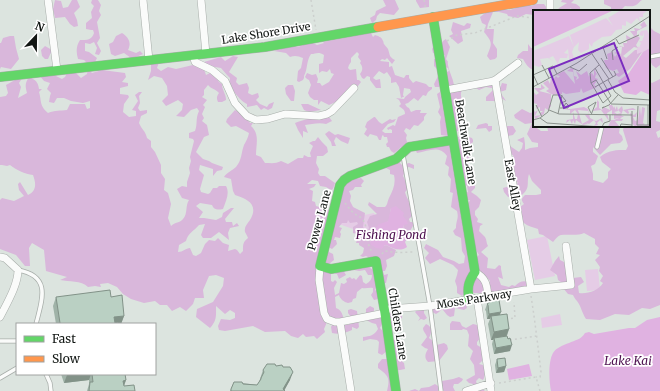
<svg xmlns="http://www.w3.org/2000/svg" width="660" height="391" viewBox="0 0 660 391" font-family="Merriweather,serif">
  <rect width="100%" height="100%" fill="#dce4df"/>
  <!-- green -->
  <path fill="#e5cce6" d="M343 191 359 216 374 213 378 224 367 234 339 224Z
    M547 236 555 276 535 280 527 240Z
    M598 269 600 290 587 291 585 270Z
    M560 314 562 325 542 328 541 318Z"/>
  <!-- forest -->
  <path fill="#d9b7db" d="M55 0 61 1 63 8 68 7 72 0H77L80 7 74 13 77 20 78 26 74 27 70 24 65 17 55 18 53 9Z
    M92 0H98L101 5 99 11 101 15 97 22 100 38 97 43 101 51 99 55 95 54 97 48 94 42 90 44 85 43V51L89 52 97 58 95 62 87 63 84 60 78 59C76 52 76 46 80 40 87 40 92 40 94 33L93 30H91L86 29V23L92 18 91 12 94 6 91 3Z
    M383 0H395L399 9 394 15 380 13 377 16 376 20 372 23 370 18 375 15 376 11 386 6Z
    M416 0H429V7L420 8 416 1Z
    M562 0H574L571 3 576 4 580 7V11H572L571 8 567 11H557L559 8 567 3 561 2Z
    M604 0H642C640 1 638 4 636 5 633 7 629 6 625 6L622 9V11H611V7L604 4Z
    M523 1 531 6 537 4H544L549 11H534V15L526 14 518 18 508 16 507 14 499 12H493L488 24 487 29H494L493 43 497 49V57L495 59 490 60 487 56C492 43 493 43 484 32L486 25 482 23 480 17 489 10H510L516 8Z
    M453 22 464 26 467 23 471 24 470 28 461 31 463 41 458 44 449 36 453 34 451 30Z
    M649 26 654 31 660 34V65L656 68 652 65 649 57Z
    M122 33C128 37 132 42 128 50L136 53 140 51 143 54 136 57 131 58 124 53 115 56 111 54 109 44 113 42 116 36Z
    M371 33 373 37 375 35C378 36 382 37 383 41 384 42 383 43 384 44 385 46 387 47 388 49 390 55 389 57 395 60L392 64 387 58 385 60 382 59 380 61 389 62V67L392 66 395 75 404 78 406 75H409V78L413 83 416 81 426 84 429 87H432V89L428 92 426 96 423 95 418 101 414 98 408 103 405 104 407 107 409 108 411 112 416 110H421L420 113H427L424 117V120L418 126 414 125 410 130 406 128 404 131 407 135 406 138 407 142 405 146 401 147 399 149 394 153 391 151 389 147H387L386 144 388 142 387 137H384L383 135 382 136 381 140H379L377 136 370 134 368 137 364 134 367 129 365 127 367 122 374 117H375L379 122 382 124 390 119 392 120 396 119 394 122 388 124 382 131 385 133H392V130L390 129 388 130 387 128 393 125 395 126 398 117 405 114C405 109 402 109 399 106L401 104 399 100 396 98 404 99 405 97 411 92 410 89 404 88 403 95 404 97H403L401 98 399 87 396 82 391 83V78L387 72 384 74 379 71 373 78 376 80 380 79 381 88H376L370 80V77L367 76 364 79 362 78 360 74C363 70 363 67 360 63L361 61 358 57 359 54 357 52 351 58V62L349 65 348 68 350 70 356 69 357 80H359L361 82C355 91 339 101 329 105L321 101 318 105V100H314L310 97 308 93 311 85 309 80 307 79 305 77 307 73 312 75 316 74 318 79 317 83H320L322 86 329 82 334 74 331 73 330 69 327 72 322 71 319 73V64L323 63 324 55C318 51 316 54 311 54 306 61 308 69 304 76V78L303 80 299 82 297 81 298 71 301 68 303 58C298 56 295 55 290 57L286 53 274 51 292 46 298 47 311 42 317 45 324 43 323 42Z
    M10 36H14L16 48 19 59 11 69 1 67 0 69V43H1L3 38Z
    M446 39 450 47 446 59C450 65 447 59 448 65 449 72 453 78 454 85L466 83H491L493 86 492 88 486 87 479 90 476 88 468 90 465 88C459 91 461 96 462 101L460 105 465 120 461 127V132L454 130 441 84 439 87H435L434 84 438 76 449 71 448 68 443 66 437 69 434 66V59H445V55C441 53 437 55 433 53L432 49 434 45 440 47 443 41Z
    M528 44 531 48H534V70C529 69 525 63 523 59L517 58 518 55 523 51H528Z
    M45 46 52 50 48 59H45L42 56 41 50Z
    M233 56 238 57 229 72 237 78 236 82 239 85 247 83 249 88 248 93 252 95 258 93 259 97 256 100 260 104 267 107 269 104 274 102 272 108 268 110 264 108 261 110 257 105 247 107V104C242 102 231 90 230 84 229 82 230 80 230 78L227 75 221 68 209 66 204 62 221 57 225 61Z
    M159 62 157 68 161 71 168 67 176 69 193 65 204 69 206 75 210 73 216 76 219 82 222 84C222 90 226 94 226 100L222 102H218C216 98 217 96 219 93 216 89 211 89 208 85L204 90V95L202 97 207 100 203 105 205 107 202 114 204 118 202 121 207 125 209 135 204 137 196 152 203 159 209 161 212 163 223 167 222 170 217 171 213 176V169L200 165 199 170 204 175 200 189 201 192 208 194 210 193 213 188H217L219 186H226C230 193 226 201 223 209 217 210 214 210 212 205L200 203 196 206 203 212 199 218H204L216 220 222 217 223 213 231 208H234L225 219 226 222H232L233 226 237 223 239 226 230 228 228 233 229 240 219 232 211 238H203L201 235 205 224 199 225C194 231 188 233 186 241L179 245 178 252C183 252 186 248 190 248L193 255 196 256 201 253 205 244 209 240 215 241 218 238 223 243 229 245 228 251 235 249 237 250 240 254 243 251C243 244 243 242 248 238 248 237 245 232 245 232 244 227 247 224 250 220 259 205 248 199 235 195L233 191 231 179 224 177C227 172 232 171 236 167 242 160 241 153 244 145 246 141 248 138 249 133L236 126 231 127 226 122 227 119 235 110 245 116 250 123H253L251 126C260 134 256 144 256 155L261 157 265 163C271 163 276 164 281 161L288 164 298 158H303L304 155 308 157H311L310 153 313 146 309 143 313 141H315L318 137 322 142 327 147 328 152 323 156H317L316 163 319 169 318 173 320 176H325L335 183 333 189 331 190 326 187 320 186 318 181 312 180 307 184H316L314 187 309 189 313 191 312 201 315 202 316 206 323 208 324 212 327 210 336 208 346 181 361 178 364 181 361 185 362 187H355L353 190 349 191 351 196 350 201 353 207 365 213 363 227 365 230H368L369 228 367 222 370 216 377 214 368 205 369 202 377 207H385C388 204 387 202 389 198 393 190 396 184 394 175L390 174V170L386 168 399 162 402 165 409 163 414 165V169L409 167 403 168 405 172 403 176C405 179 407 185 407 189 406 193 404 190 406 195 408 201 411 202 411 210L412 211V216L409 219 410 222H412L414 224 410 231 404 230 403 229 404 225 391 208 389 221 378 226 370 242 384 246 386 245 396 250 394 256 386 260 387 266 385 271H383L384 275 388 274 386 283H382L368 257 366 256 363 257 360 256 363 253 364 248 359 245V243H356L357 240 355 238 356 234 353 233V227L358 224 357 222 350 223 348 220 347 223H342L339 227 342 228 340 232 341 234 340 238 335 237 334 240H336L337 244 332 249 323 244 329 252 333 254 334 260 329 264 317 267 316 273 343 270 346 275 339 279 337 274 333 273 331 274V281L333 282 335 280 337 282 334 288 335 295 339 293 341 283 344 284 347 282 346 279 350 277 352 279 354 278 356 280 360 275 362 276 363 282 366 284C370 282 372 279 372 275H368L365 270 359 271 354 270 369 267 373 270V274C378 280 378 283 375 290L378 292V299L374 300 371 295 373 292V288C369 287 366 289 362 288L357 292 356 298 353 299 352 302 348 303C344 302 340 299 339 295L335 297 336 308C344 311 342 319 348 325L351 323V317L348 313V310L351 309 357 311 359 327 357 329 352 327V330C345 333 339 335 332 333L331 327 332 325 331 318 327 322 324 329 325 332 317 339 314 336 306 337 303 334 298 338 291 336 285 331 265 332 253 326 225 331 219 330 218 326 221 319 230 320 235 318V313L230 310 225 314 216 306C216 316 217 320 210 328L196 317 197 309 213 302 223 286 224 278 216 275 209 276 203 290 204 298H195L193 304 186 311 180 307 172 311 167 305H160L155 301 144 303 131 299 123 294 117 287 108 283 100 284 101 287 95 286 88 287C81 280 69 282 60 280L67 277 46 271 44 250 32 243 29 248 30 266H25L16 255 0 249V200L2 198 14 201 24 196 19 190 18 184 20 182 28 195C37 191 36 183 33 175 25 174 16 170 10 165L7 166 2 165H0V97L6 96 8 93 6 85 15 80H21L19 83 21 87 18 98 27 93C25 86 25 83 29 77 36 80 38 82 39 89H42L39 92C42 102 39 105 48 113 55 110 60 111 67 110L70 104H85L87 109 90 108V101L83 103 71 101 64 98H57L54 103 49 102 50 96 51 93 47 89 50 83 44 81 40 76 50 73 62 79 65 77 68 71 75 72 81 78 87 74 88 69 92 73 102 70 125 73 126 77 122 82 128 83V86L120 88V94L128 95 129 97 124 104 123 112 129 117 136 116V111L132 110 138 101 135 95 139 92H142L139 96 140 103 138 108 140 111 147 110V113L141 116 139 123C142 130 145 130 147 138L151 141V147L155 152 161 165V173L165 179 164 190 168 193 171 204 168 218 171 226C175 222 180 223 183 219 188 214 185 206 189 200L182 198 177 189 182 186 187 187V182L190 173 189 168 191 161 190 157 194 141 193 139 189 138V133L195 131C198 123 195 120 199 111L197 108 191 110 184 117 176 116 182 110 183 104 178 100 166 106 162 101 168 95 167 86 162 78 154 76 148 80 151 71V63Z
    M660 79V110L657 111 656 121 660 122V130L656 132 658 138 660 137V305L650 309 642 308 629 315 615 314 600 320 586 319C582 313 581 306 577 301 575 299 574 297 573 295L568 294 563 288 565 285 558 280 557 275 550 270 555 261 559 256 560 260 566 263 573 278 581 277 584 282 578 286 579 293C588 294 598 291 603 283L600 281 603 276 599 271 600 267 595 260 600 255 596 254 599 248 595 244V239L584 233C578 236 568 234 561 235 557 236 555 240 553 242L543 235 539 234 538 229C522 224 521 223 520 207L524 204C521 200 521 199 525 195H536L541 194V190L532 181 529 174C526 184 531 187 522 195 517 194 513 197 508 197L504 192 503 188 514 185 518 183 516 181 513 170 515 163 513 155H509L510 146 519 152 522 148 523 143 517 140 524 137 525 144V150L530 148 538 147V143L532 142 527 134 532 123 525 124 515 118 514 115 522 109 530 113 534 112V126L541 131H548L547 126H620L619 133 622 136 623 140 620 143 611 144 600 155 593 147V152L598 156 595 164 591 166 593 174V180L603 183 608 178V172L611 169 602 162 600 157C608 150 617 150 626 150L628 146 623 130 624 126H649V111L651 108 649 106V81L652 83Z
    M502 83 507 84 506 90 500 92 506 101 501 98 494 101H486V97L493 90 499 91Z
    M288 85H293L295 91 294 101H291L286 94 285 88Z
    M440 92 448 136 441 135 440 122 441 117 438 112 440 107 437 94Z
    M301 104H308L321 110 309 112 304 110Z
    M329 117 332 121 326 124C320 122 311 124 305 125L308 133 303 131V138L298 130 295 123C299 121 304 120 308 119 316 118 321 120 329 117Z
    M486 123 488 124V126H492V130L489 132 486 128 476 129 478 125Z
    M507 126H513L516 131 513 135 508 136 506 128Z
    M329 131 335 135 338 134 350 138 348 144 341 141 336 137 334 141 336 146H332L331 142 325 134Z
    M466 136 472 138 473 140V142L468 147 466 153 471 159 469 164 468 167 472 170 471 179 475 183V188L471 192 477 196 481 200 479 207 475 211V215L478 219 477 222 483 224 480 226 479 231C481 233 483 235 485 237 487 240 486 243 488 246L481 252 488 258 487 268 495 269 499 265 501 266V269L503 279 498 277 501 285 509 287 512 285 515 286C519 282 523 280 528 282L530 287 491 294 484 290 482 293H474L471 290 475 278 481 279 489 285 490 281 484 274 478 270 475 258 479 255 476 250 466 208 470 200H468L465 193 468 192 467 186 463 183 458 137Z
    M449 145 470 270 465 291 462 296 457 293V287L455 281 457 275 458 270 453 265 440 259 430 264 425 258 429 253 424 248 426 244 438 250 443 257 454 261 459 264 464 263 465 256 462 251 461 238 455 235 453 231 456 228C456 220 459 219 457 211L451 207 453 193 450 192 451 179 448 175 449 167 445 164 447 156C439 145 429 151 417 153L415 149Z
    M461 302 466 304 467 308 464 310 455 308 454 316 450 317 447 315 443 310H441L439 312 436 314 432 312 433 308 438 307 440 308H443L444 307 452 304 458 305Z
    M370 306 374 308V313L383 319 382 324 380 328 391 340H399C399 342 400 344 400 347 401 354 397 357 404 363L405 369 400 370 391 371 393 391H387C390 378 389 376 378 368V364L382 359H395L387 351 382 355 378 353 379 342 377 340 370 339 363 341V337C370 336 374 336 378 329L376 324 372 323 366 320 369 315 366 313V309Z
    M418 309H424V313L427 318 424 320 421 319 418 321 420 318 415 312Z
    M396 310 402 313V318L397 322 393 327 389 325V313Z
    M452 321 460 322 462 326 466 328 473 324 477 325C481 333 484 335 477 342V345L482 348 484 359 479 364 483 365C486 370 485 373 484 378L483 380 479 378 476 381 477 385 485 391H471L473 384 469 383 466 380 475 375 474 365 470 359 473 351 468 346 469 335 467 330 463 329 462 330H450V324Z
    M426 324C433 327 432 332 429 338L433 341V346L444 343 447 345 448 349 439 361 428 362C424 358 425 354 428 349L425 348 421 345 427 337C426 333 423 332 423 328Z
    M459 377 463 379 462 381 458 384H454L453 387 455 391H444L442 388H439L438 391H409L415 389 419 391 421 388 429 387 435 384 438 386 441 384 442 381 453 379Z"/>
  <!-- water -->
  <path fill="#e0b2e1" d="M396 206 404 213 403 216 407 221 408 224 404 225 403 229 411 233 409 235 405 242 407 247C400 252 394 249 386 245L384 246 382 249 376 248 371 245 370 242C373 237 374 229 378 225 381 223 386 222 388 221L391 208Z
    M660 317V391H551C549 381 548 362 553 353 556 348 563 345 569 343 575 340 581 340 585 333L589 332 594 334 629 328H635L647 320Z
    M529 364 532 376 509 380 507 369Z"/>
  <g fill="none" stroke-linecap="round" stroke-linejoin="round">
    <!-- lane casing -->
    <g stroke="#a8aeaa" stroke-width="5">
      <path id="lane" d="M649 57 660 55
        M597 147 602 126
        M403 155 430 306 441 391
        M18 270C52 276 42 300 36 324
        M0 341H17
        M46 374 50 383 51 391
        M0 378 17 368"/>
    </g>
    <!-- street casing -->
    <g stroke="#a8aeaa" stroke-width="8">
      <path id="street" d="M48 0 57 70
        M143 0 149 60
        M201 0 206 54
        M550 11V0
        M193 56 195 62 212 70 225 81 235 103 247 116 256 120 268 119 285 114 319 116 327 114 332 111 354 88
        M495 80 531 289
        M446 90 494 81 518 63
        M0 257 5 258 18 270C18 285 7 303 0 317
        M320 266 319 280 324 313 327 319 335 322H340L351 391
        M475 272C486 278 487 285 488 296
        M477 298 491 391
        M340 322 385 313 388 309 430 306 531 289 571 285 566 246
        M466 391 491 383"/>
    </g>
    <!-- fast casing -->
    <g stroke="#a8aeaa" stroke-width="10">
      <path id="fast" d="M433 17 475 272C468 282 467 288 469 300
        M0 77 265 47 378 27
        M396 391 385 313 376 261 331 269 320 266 340 185 344 180 350 176 396 159 409 147 453 140"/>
    </g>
    <!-- slow casing -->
    <g stroke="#a8aeaa" stroke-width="10">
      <path id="slow" d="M378 27 533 0"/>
    </g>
    <!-- path -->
    <path stroke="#cccfcd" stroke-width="1.5" stroke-dasharray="2 3" stroke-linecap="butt" d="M311 0 316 30
      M424 0 426 10
      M447 41 457 35 475 33 517 16 534 18
      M345 203C348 207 351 211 355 214 358 216 361 217 363 220 369 228 364 242 373 253
      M382 254 384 251C388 251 391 252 394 252 401 253 408 252 415 252
      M531 296C535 321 538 347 541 372L540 377H536
      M506 319 515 318 514 302
      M510 340 536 336
      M499 383 536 377 540 391"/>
    <!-- lane -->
    <use href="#lane" stroke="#fafbfa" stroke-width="3.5"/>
    <!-- street -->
    <use href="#street" stroke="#fafbfa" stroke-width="7"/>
    <!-- fast -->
    <use href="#fast" stroke="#63d668" stroke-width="9"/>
    <!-- slow -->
    <use href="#slow" stroke="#ff974d" stroke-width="9"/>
  </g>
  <!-- wall -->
  <path fill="#a0b3a8" d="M56 297H111L124 316 121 324H56L53 306Z
    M487 304 500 315 509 329 507 336 510 351 494 354 492 344 493 340H491L488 324 490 319H487L486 311 485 310Z
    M497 359 506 366 504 372 496 373 495 365Z
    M276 366 290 380 284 390 285 391H230L234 382 257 385 259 382 263 370Z
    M61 374H125L126 380 124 386 135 391H87L89 384V380L64 383Z"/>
  <!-- shaded-wall -->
  <path fill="#829288" d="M501 312 499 317 491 316 490 319H487L489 314Z
    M124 316 121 324H112L114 317Z
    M509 329 506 337 494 338 493 340H491L494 332Z
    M512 345 510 351 494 354 496 348Z
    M506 366 504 372 496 373 498 368Z
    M293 372 290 380 284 391 283 389Z
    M74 374H91L89 380 64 383 67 375Z
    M126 380 123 388V381Z"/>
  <!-- building -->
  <path fill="#bad0c3" stroke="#829288" d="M110 290 111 297 122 295 124 316 114 317 115 323 118 322V324H59L60 323 56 297Z
    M494 299 495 300H499L501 312 489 314 488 305 487 304Z
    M507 314 509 329 494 332 491 316Z
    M507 336 508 339 510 338 512 345 496 348 494 338Z
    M505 358 506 366 498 368 497 359Z
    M267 364H275L276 366 282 365 283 367H290L293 372 283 389 285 391H231V389L234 382H242L243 384 257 385 261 379V378L264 372 263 370Z
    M92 374H125L126 380 123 381 124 386 134 385 135 391H89L90 382H93Z"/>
  <g text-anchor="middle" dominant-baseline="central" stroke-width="3.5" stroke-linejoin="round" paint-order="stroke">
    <!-- street labels -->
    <g font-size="11" fill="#111613" stroke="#fff">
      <text transform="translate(266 33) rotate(-9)">Lake Shore Drive</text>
      <text transform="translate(466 142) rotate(81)">Beachwalk Lane</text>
      <text transform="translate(513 185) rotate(80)">East Alley</text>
      <text transform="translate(319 220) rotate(-75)">Power Lane</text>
      <text transform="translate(474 299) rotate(-9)">Moss Parkway</text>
      <text transform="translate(398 324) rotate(81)">Childers Lane</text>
    </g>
    <!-- water labels -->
    <g font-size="12" font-style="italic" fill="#4e1150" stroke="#fff">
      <text x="391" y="234">Fishing Pond</text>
      <text x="628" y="360">Lake Kai</text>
    </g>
  </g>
  <!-- overview -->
  <g transform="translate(533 10)">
    <rect width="117" height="117" fill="#dce4df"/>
    <path d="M88 0H115L110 4V7H106L107 12 104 8 98 14 93 11V16L89 15V19L83 20 78 26 69 27 60 33 59 37 56 33V39L48 43 45 40 46 32 41 37 37 25 73 8 80 16 75 8ZM114 20 117 26V38L104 46 103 40 106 36V38L108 33 106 31H109L111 26 110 22V26L106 25 108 21ZM36 26 41 37 39 42 41 48 36 49 35 39 31 43 35 44 34 48H27L25 54 20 46 16 48 20 51 15 48 7 49 9 55 6 57 0 55V41Z" fill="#e5cce6"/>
    <path d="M111 11 114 16 104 21V25L102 24 107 28 103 35 105 38 101 37 90 46 93 48 102 40H104V44L109 42 97 59 86 67 81 64 86 63 84 59 80 61 73 58 71 50H75L74 44 79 42 82 47 84 44 81 43 86 41 88 45 89 37H87L86 36 91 37 90 33H94L93 25 98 28 101 26 97 21H102L101 18 107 19 109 17 107 15ZM38 58 42 60H40L41 66 44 67 43 70 46 68 43 61 48 65 54 61 56 67 57 64 59 63 61 66V59L65 66 63 64 62 68 65 69 61 75 64 77 50 83 48 78 47 82 33 84 29 82V84L20 85 13 81 16 79 10 73 15 70 17 74 18 68 20 70 23 66 25 68 27 66 23 65 31 61 42 74 40 62 34 61ZM8 74 12 78 6 81 18 84V96L15 100 12 98 11 104 2 109 0 98 2 102 5 100 2 106 8 105 7 103 10 101H7V97L3 99 4 94 0 93V81L3 85 6 83 1 78H8ZM64 90 66 92V98L69 100 71 97 77 100 76 95H79L81 98 82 96V100L84 96 85 101 81 102 84 104 88 103 85 100 89 96 90 100 100 98 103 100H95L96 103 95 104 90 100 88 105 91 107H89L87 109H90L89 111H82L86 116 75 117 78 110H81L86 108 81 109V104L79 106V100L74 103 76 111 68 100 59 101 64 97ZM107 96 108 106 109 97 112 98 110 113 112 114 108 116 116 114 117 117H103L99 114 97 103 101 105 104 102 103 107H100L102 111 105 110ZM51 97 55 99 57 108 63 111 69 108 70 113 67 110 64 113 65 115 61 116 63 113 61 110 56 114 52 112 55 114 50 115 43 110 42 114 40 110 39 114 37 110 33 113 34 110 40 109V102L42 109H44L45 104 42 100 37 104V100H30ZM45 100 55 101 56 104 52 105 56 110 49 114Z" fill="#d9b7db" fill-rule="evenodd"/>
    <path d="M0 0H81L0 37ZM117 38V85L108 81 103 85 91 83 85 71 96 63 110 42Z" fill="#e0b2e1"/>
    <path fill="none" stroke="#8b928d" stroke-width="1" d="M83 29 86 34 106 25M70 37 74 49M59 44 76 69M68 48 80 67M80 50 79 41 85 37M9 55 16 68M66 55 57 63 58 73 63 70 78 94 117 95M37 57 46 61 54 54M0 64 5 75M0 65 20 56 24 64M75 70 82 82 90 88 117 90M58 73 70 93 78 86 62 58M0 77 44 53 117 6M62 77 83 65 81 61M28 93 33 91 28 85M3 95 9 107M115 95V115M105 96 104 115H117M71 97 69 98 76 95 85 85M27 98H35L36 96 33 93 30 98M16 100 26 104 99 105M99 101V117M58 103 55 97 63 92 58 105M25 104 29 85M7 108 14 113 69 117M0 110 7 108 15 102 20 85H28M69 117 71 113 77 111V105M87 117 88 114 99 115"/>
    <path fill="#7b2cbf" fill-opacity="0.15" stroke="#7b2cbf" stroke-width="2" d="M81 33 96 71 31 98 16 59Z"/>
    <rect width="117" height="117" fill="none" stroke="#111613" stroke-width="2"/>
  </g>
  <!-- legend -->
  <rect x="16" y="323" width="140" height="52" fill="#ffffff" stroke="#a0a2a1"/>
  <rect x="24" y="336" width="20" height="6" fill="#63d668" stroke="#a0a2a1"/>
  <text x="52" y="343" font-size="12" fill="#111613">Fast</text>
  <rect x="24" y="356" width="20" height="6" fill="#ff974d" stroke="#a0a2a1"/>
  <text x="52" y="363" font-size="12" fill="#111613">Slow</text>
  <!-- north arrow -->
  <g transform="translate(36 36) rotate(22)" stroke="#ffffff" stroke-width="3" paint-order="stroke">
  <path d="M0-3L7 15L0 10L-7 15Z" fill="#111613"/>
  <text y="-6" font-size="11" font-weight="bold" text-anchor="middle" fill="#111613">N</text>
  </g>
</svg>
